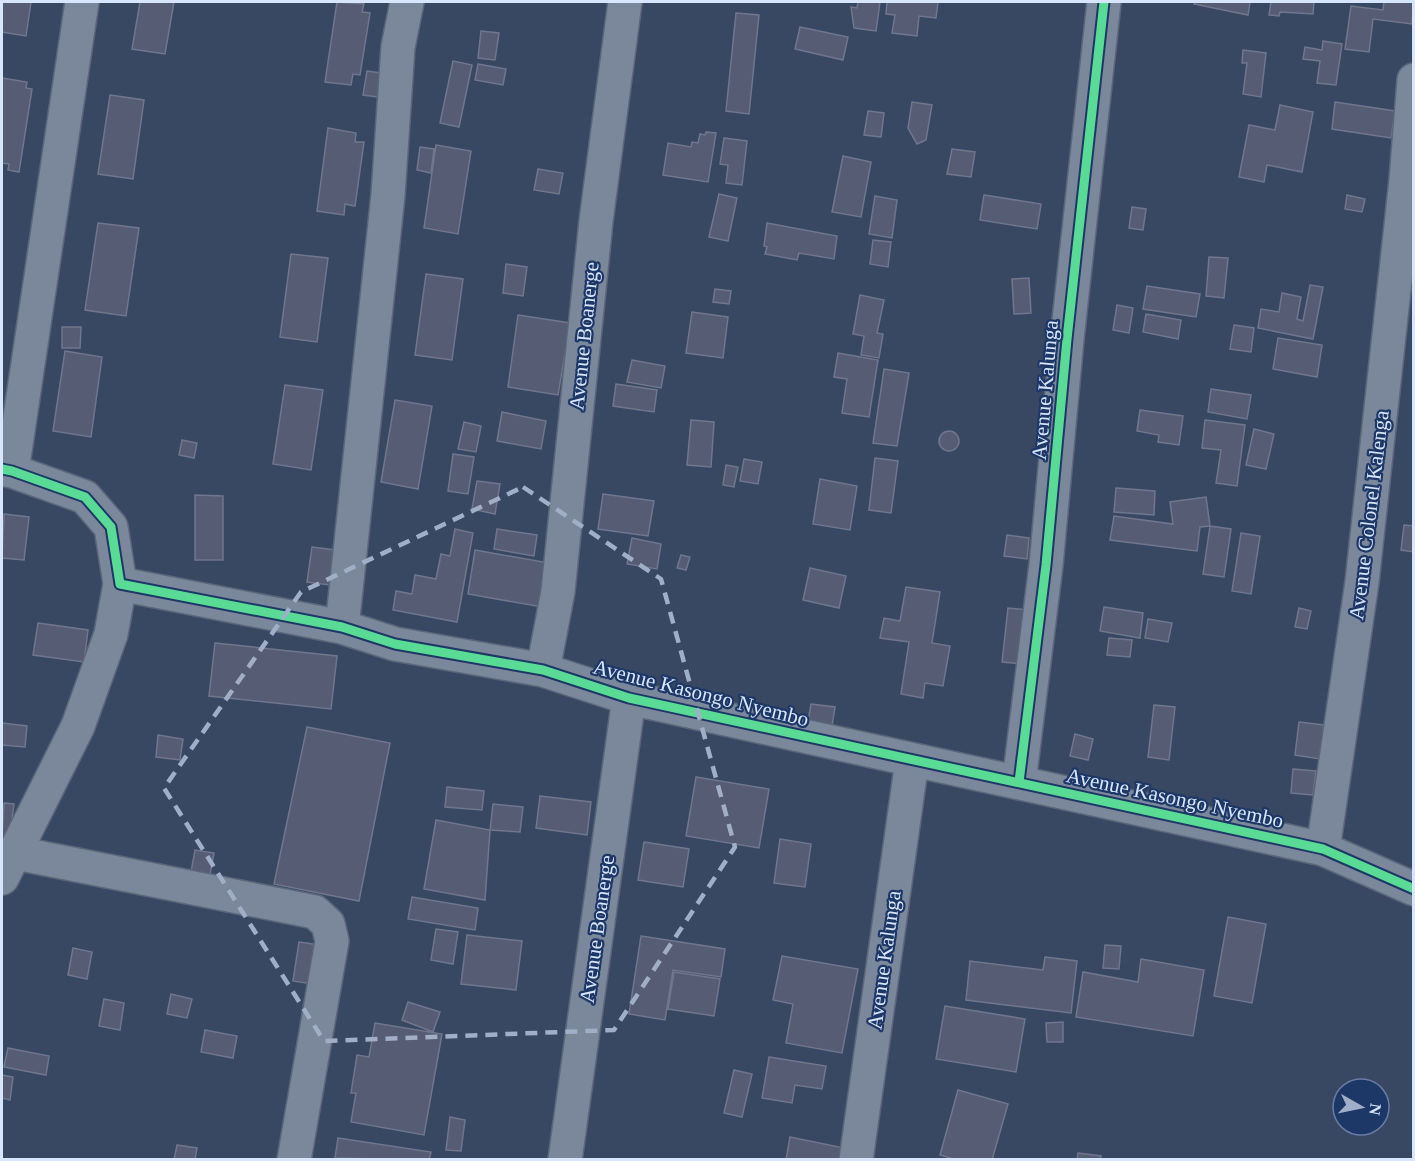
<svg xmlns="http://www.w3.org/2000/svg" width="1415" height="1161" viewBox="0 0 1415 1161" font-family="'Times New Roman',serif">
  <rect width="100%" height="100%" fill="#394862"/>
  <!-- building -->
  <path fill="#555c73" stroke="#6f768d" stroke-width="1.5" d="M2 2H31L26 36 2 32Z
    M140 2H174L165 54 132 49Z
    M337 2 364 4 362 12 370 13 360 75 353 74 351 85 325 82Z
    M858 2H880L876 31 854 28 851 7 857 8Z
    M887 2H938L936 18 919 16 917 36 892 33 895 15 886 14Z
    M1195 2H1250L1248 15 1194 4Z
    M1271 2H1314L1313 14 1280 12 1279 16 1269 15Z
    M1384 2H1414L1412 24 1373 19 1369 52 1345 49 1351 6 1383 10Z
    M736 13 759 15 749 114 726 111Z
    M800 27 848 37 843 60 795 49Z
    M481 31 499 33 495 60 478 58Z
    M1323 41 1342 44 1336 85 1317 83 1320 61 1303 59 1305 47 1322 50Z
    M1243 50 1266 53 1261 97 1243 94 1247 63H1242Z
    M453 61 472 65 459 127 440 123Z
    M478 64 506 69 503 85 475 80Z
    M367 71 388 74 385 98 363 95Z
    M2 78 27 82 26 88 32 89 19 172 8 170 9 164 2 163Z
    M110 95 144 100 133 179 98 174Z
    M912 102 932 105 926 140 917 144 908 128Z
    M1335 102 1395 111 1391 138 1332 129Z
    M1280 105 1313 112 1302 172 1267 165 1264 182 1239 177 1249 125 1275 130Z
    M868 111 884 113 881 137 864 135Z
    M328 128 356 133 355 142H364L355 206 345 204 344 215 317 211Z
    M706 132 716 133 708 182 663 175 668 143 691 147 692 142 698 143 700 134 705 135Z
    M724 138 747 141 742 185 726 183 728 165 720 164Z
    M436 145 471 151 458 234 424 228Z
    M420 147 434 149 431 173 417 170Z
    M952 149 975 152 971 177 947 174Z
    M843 156 871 162 861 217 832 212Z
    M538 169 563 173 559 194 534 190Z
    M719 194 737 198 728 241 709 237Z
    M984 195 1041 204 1037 229 980 220Z
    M1347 195 1365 199 1362 212 1345 209Z
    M875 196 897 200 892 238 869 234Z
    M1132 207 1146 209 1143 230 1129 228Z
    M98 223 139 228 126 316 85 310Z
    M767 223 837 236 834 259 799 253 797 260 765 254 767 247 764 246Z
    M873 240 891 242 888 267 870 264Z
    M291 254 328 258 317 342 280 337Z
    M1209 257 1228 258 1224 298 1206 296Z
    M506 264 527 267 523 296 503 293Z
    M426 274 463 279 452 360 415 355Z
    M1029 278 1031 313 1014 314 1012 279Z
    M1310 285 1323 287 1313 339 1258 328 1261 309 1279 312 1282 293 1301 297 1297 319 1303 321Z
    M1147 286 1200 294 1196 317 1143 309Z
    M715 289 731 291 729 304 713 302Z
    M860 295 884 300 877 333 883 334 879 358 861 355 864 336 853 334Z
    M1117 305 1133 308 1129 333 1113 330Z
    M692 312 728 317 723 358 686 353Z
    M1146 314 1181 320 1178 339 1143 332Z
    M518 315 570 323 558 395 508 387Z
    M1234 325 1254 328 1251 352 1230 349Z
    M62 327H81L80 348H62Z
    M1278 338 1322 345 1317 377 1273 369Z
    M65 351 102 357 91 437 53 431Z
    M838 353 878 360 869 417 842 413 847 379 834 377Z
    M632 360 665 366 661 388 627 382Z
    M884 369 909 373 897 446 873 443Z
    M616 384 657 390 654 412 613 406Z
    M285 385 323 390 311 470 273 464Z
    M1211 389 1251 395 1247 419 1208 412Z
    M395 400 432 406 418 489 381 482Z
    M1140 410 1183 416 1179 445 1158 442 1159 435 1137 431Z
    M502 412 546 421 541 449 497 441Z
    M691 420 714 422 711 467 687 465Z
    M1205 420 1245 425 1237 486 1216 483 1221 450 1202 448Z
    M464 422 481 426 476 452 458 449Z
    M1254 429 1274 434 1266 469 1246 465Z
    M939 441a10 10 0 1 1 20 0a10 10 0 1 1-20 0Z
    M182 440 197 443 194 458 179 455Z
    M453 454 474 457 468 494 448 491Z
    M875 458 898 461 891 513 869 510Z
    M744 459 762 462 758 484 740 481Z
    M726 465 738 467 734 487 723 485Z
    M820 479 857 486 850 530 813 524Z
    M477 481 500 484 495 514 472 509Z
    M1116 488 1155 491 1154 515 1114 512Z
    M603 494 654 501 648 536 598 529Z
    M195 495 223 496V560H195Z
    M1206 497 1210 526 1200 527 1197 551 1110 540 1114 516 1173 524 1170 502Z
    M4 514 29 517 24 560 2 558Z
    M1404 525 1414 526V552L1401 550Z
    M1210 526 1231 529 1224 577 1203 574Z
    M455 529 473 533 457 622 393 610 396 591 412 594 415 575 436 579 441 554 450 556Z
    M497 529 537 535 534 556 494 549Z
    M1241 533 1260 536 1251 594 1232 591Z
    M1007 535 1029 538 1027 559 1004 556Z
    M632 538 661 544 657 569 627 564Z
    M312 547 335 550 330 585 307 582Z
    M475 550 549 563 542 607 468 594Z
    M681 555 690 557 686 570 677 568Z
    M810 568 846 576 839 608 803 600Z
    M906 587 940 592 932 643 950 646 943 686 925 683 923 698 901 694 909 642 880 638 884 618 900 621Z
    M1104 607 1143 613 1140 638 1100 631Z
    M1008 608 1029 610 1024 664 1002 662Z
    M1299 608 1311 611 1307 629 1295 627Z
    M1148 619 1172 623 1168 642 1145 638Z
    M38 623 88 630 84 662 33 655Z
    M1109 638 1132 640 1130 657 1107 655Z
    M215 643 337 656 331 709 209 696Z
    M811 704 835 707 832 726 808 722Z
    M1154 705 1175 707 1169 760 1148 757Z
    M1299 722 1324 725 1320 759 1295 755Z
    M2 723 27 726 25 747 2 745Z
    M307 727 390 743 359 901 274 884Z
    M1075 734 1093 739 1088 760 1070 756Z
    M158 735 183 739 180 760 156 757Z
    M1293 769 1316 771 1313 795 1291 793Z
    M696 777 769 789 759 848 686 836Z
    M447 787 484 791 482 810 445 807Z
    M540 796 591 802 587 835 536 828Z
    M4 803 14 804 9 841 2 840Z
    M493 804 523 807 520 832 490 830Z
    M436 820 490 830 485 900 424 889Z
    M780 839 811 844 805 887 774 883Z
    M644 842 689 849 683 887 638 880Z
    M195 850 214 853 209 880 190 877Z
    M412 897 478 908 475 930 408 919Z
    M1228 917 1266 924 1252 1003 1214 996Z
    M436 929 458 932 453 964 431 960Z
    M467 935 522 941 516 990 461 984Z
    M641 936 725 949 721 977 673 970 665 1020 629 1014Z
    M299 942 319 945 312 984 293 981Z
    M1105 945 1121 946 1119 969 1103 968Z
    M73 948 92 952 87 979 68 975Z
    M782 956 858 969 842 1053 786 1043 793 1004 773 1000Z
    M1045 957 1077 961 1071 1013 966 1000 970 961 1043 970Z
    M1141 959 1204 970 1193 1036 1076 1017 1083 972 1138 982Z
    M674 972 720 979 714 1016 668 1009Z
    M171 994 192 999 187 1018 167 1014Z
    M104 999 124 1003 120 1030 99 1026Z
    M408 1002 440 1012 433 1032 402 1020Z
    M945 1006 1025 1019 1016 1072 936 1059Z
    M1063 1022V1042H1047L1046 1023Z
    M375 1023 442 1034 424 1135 351 1122 356 1093H351L357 1055 369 1057Z
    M205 1030 237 1036 233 1058 201 1052Z
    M8 1048 49 1056 46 1075 4 1067Z
    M769 1057 826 1066 822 1089 795 1085 792 1103 762 1098Z
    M734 1070 752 1074 742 1117 724 1113Z
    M2 1075 13 1077 10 1100 2 1098Z
    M958 1090 1008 1104 992 1160H957L940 1155Z
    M450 1117 465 1120 461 1151 446 1150Z
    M790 1137 844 1148 841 1160H786Z
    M338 1138 431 1152 429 1160 335 1158Z
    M177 1145 197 1148 195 1160H174Z
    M1078 1153 1101 1156 1100 1160H1077Z"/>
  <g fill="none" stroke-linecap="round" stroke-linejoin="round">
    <!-- street casing -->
    <g stroke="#5a667c" stroke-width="36">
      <path id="street" d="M2 469 12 471 85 497 111 527 120 584 342 627 395 644 543 670 629 698 1323 849 1414 889
        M12 471 82 2
        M342 627 388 195 398 47 407 2
        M543 670 558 591 596 221 625 2
        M1019 782 1046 565 1067 339 1104 2
        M1323 849 1362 582 1406 180 1414 80
        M16 853 315 912 328 924 332 941 294 1160
        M2 878 78 726 111 634 120 584
        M565 1160 629 698
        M856 1160 912 761"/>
    </g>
    <!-- street -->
    <use href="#street" stroke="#7b879a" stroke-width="33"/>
    <!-- cycleway casing -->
    <g stroke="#1d3867" stroke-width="13">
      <path id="cycleway" d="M2 469 12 471 85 497 111 527 120 584 342 627 395 644 543 670 629 698 1323 849 1414 889
        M1019 782 1046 565 1067 339 1104 2"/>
    </g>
    <!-- cycleway -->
    <use href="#cycleway" stroke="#5adb95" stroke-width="9"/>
  </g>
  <!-- marked area -->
  <path fill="none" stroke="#a0aec7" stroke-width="4.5" stroke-dasharray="12 8" stroke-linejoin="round" d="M523 487 661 579 735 847 614 1030 324 1041 164 788 301 592Z"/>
  <g text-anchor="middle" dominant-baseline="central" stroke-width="4.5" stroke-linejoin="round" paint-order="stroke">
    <!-- street labels -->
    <g font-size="21" fill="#d7e5fd" stroke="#1d3867">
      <text transform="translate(584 336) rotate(-84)">Avenue Boanerge</text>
      <text transform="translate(1045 390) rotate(-85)">Avenue Kalunga</text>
      <text transform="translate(1369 515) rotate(-83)">Avenue Colonel Kalenga</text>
      <text transform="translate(701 693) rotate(14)">Avenue Kasongo Nyembo</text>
      <text transform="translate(1175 798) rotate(12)">Avenue Kasongo Nyembo</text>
      <text transform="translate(597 929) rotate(-82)">Avenue Boanerge</text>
      <text transform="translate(884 960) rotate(-82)">Avenue Kalunga</text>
    </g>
  </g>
  <!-- border -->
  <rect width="1415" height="1161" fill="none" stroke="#d7e5fd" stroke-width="6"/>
  <!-- north arrow -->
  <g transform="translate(1361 1107) rotate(99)"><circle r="28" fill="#1d3867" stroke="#677da3" stroke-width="1.5"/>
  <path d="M0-4.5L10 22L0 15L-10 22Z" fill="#a0aec7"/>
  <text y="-9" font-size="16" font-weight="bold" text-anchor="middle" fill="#d7e5fd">N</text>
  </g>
</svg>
